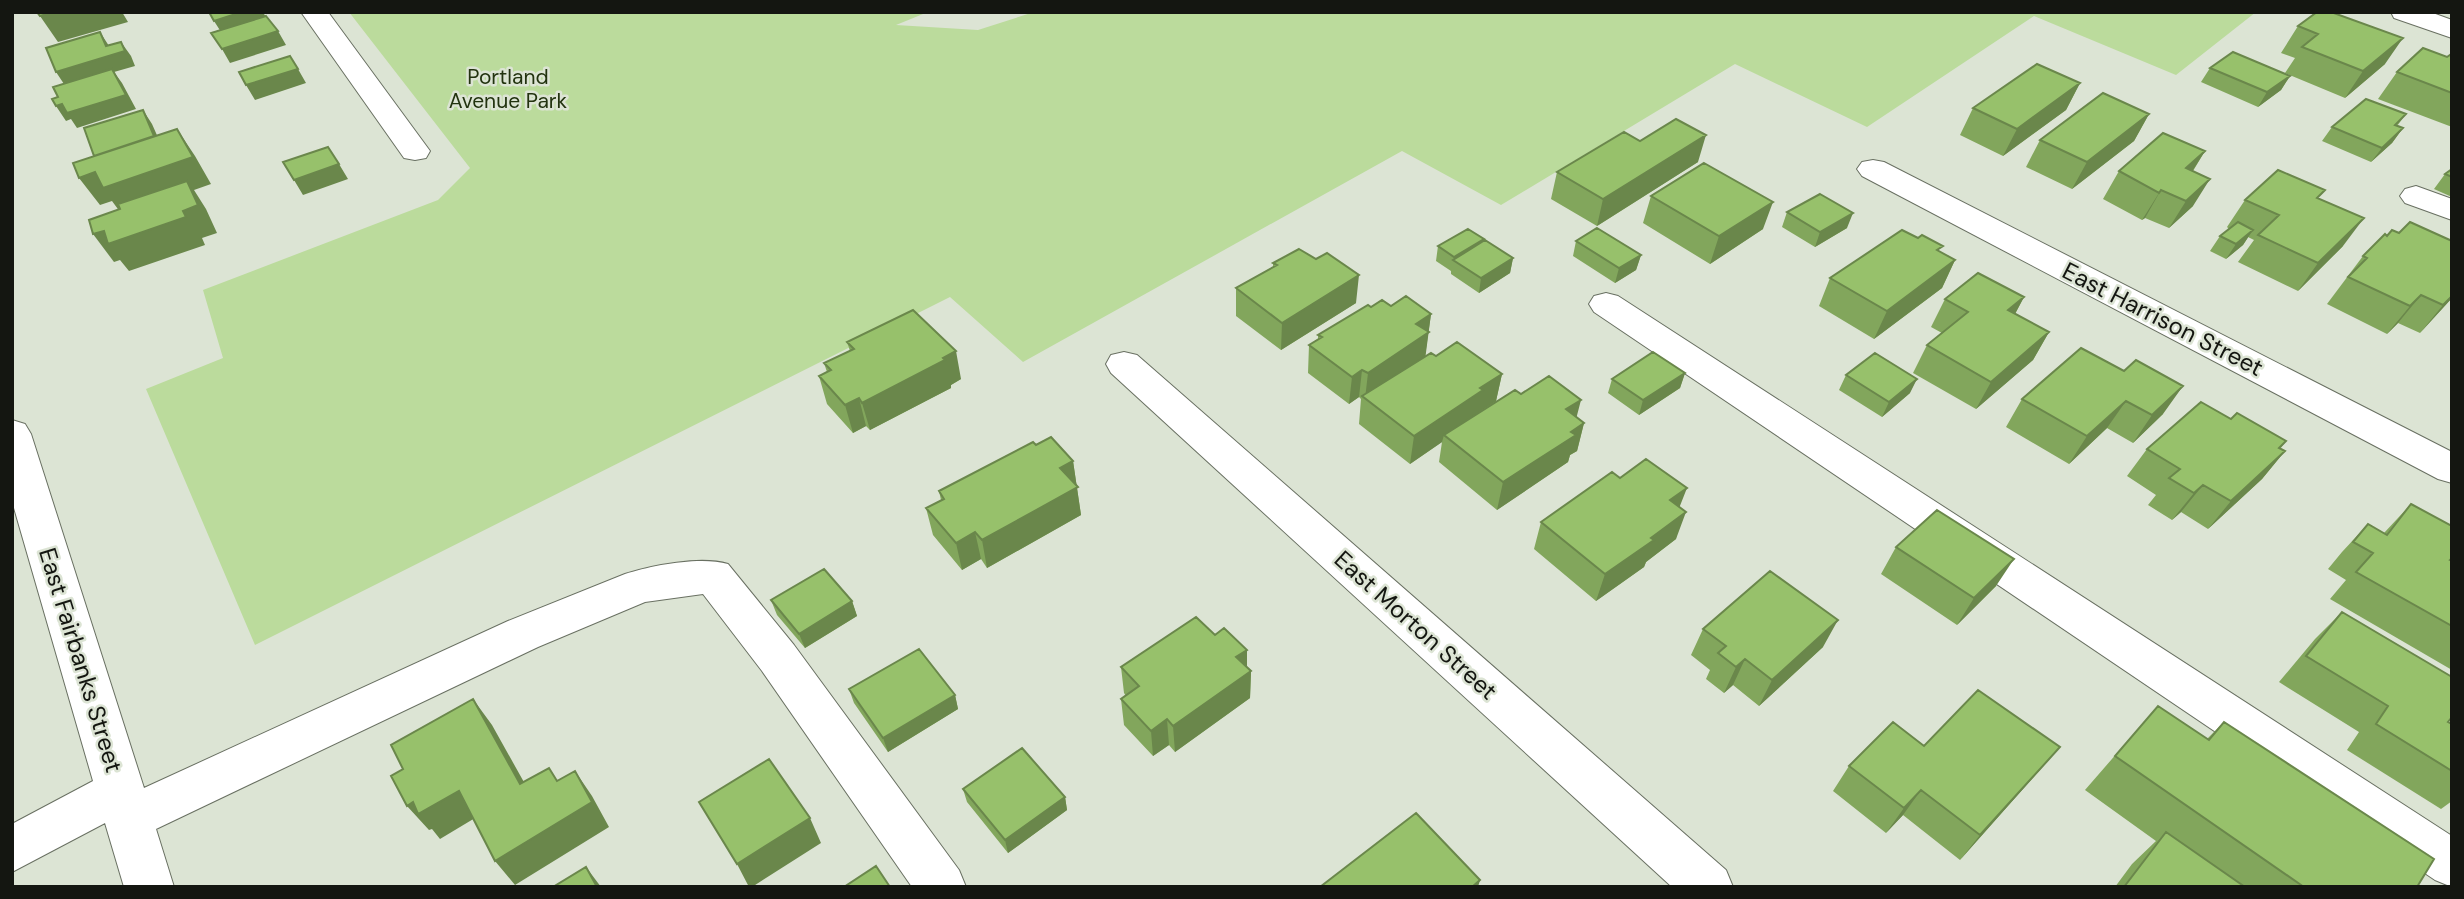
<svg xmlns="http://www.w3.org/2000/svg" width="2464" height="899" viewBox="0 0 2464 899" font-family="'DM Sans',sans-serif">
  <rect width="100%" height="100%" fill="#dce4d4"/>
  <!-- green -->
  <path fill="#bbdb9c" d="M349 12H928L896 25 978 30 1034 12H2256L2176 75 2034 16 1867 127 1735 64 1501 205 1402 151 1023 362 950 297 255 645 146 389 223 358 203 290 438 200 470 168Z"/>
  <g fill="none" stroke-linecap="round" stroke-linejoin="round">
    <!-- minor casing -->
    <g stroke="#697062" stroke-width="2">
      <path id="minor" d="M301 12H328L430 151 426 158 415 160 404 158Z
        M2391 12H2430L2452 20V38L2394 18Z
        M1873 160 1884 162 2452 452V483L2438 479 1862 176 1857 169 1862 162Z
        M2416 186 2452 199V220L2405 203 2400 196 2405 189Z
        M1606 293 1618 296 2452 836V887L2435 880 1594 312 1589 304 1594 296Z
        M1124 352 1137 355 1726 870 1733 887H1672L1111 373 1106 364 1111 355Z
        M12 420 25 424 31 434 144 788 508 621 625 574C652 565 701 556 728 564L794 645 959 870 966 887H912L762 671 703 594 645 602 538 647 156 829 174 887H124L105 823 12 872V824L93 781 12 501Z"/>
    </g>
    <!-- minor -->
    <use href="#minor" fill="#fff" fill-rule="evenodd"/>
  </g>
  <!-- wall -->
  <path fill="#82a65c" d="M2317 12 2385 64 2345 98 2285 73 2295 58 2281 53 2298 26Z
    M2452 56V127L2378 99 2397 72Z
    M2210 68 2290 76 2281 90 2258 107 2201 82Z
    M2080 83 2066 110 2003 156 1960 135 1973 108Z
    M2149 114 2134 141 2072 189 2026 167 2040 140Z
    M2406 114 2397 126 2403 128 2392 143 2371 162 2322 141 2332 127Z
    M1640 141 1698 162 1597 226 1551 199 1557 172Z
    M2205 151 2193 171V206L2169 228 2145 218 2142 220 2103 199 2119 171Z
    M2452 169V197L2434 189 2445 174Z
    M1651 196 1763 229 1710 264 1643 223Z
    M2319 199 2343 246 2298 291 2238 262 2254 240 2248 237 2243 245 2226 259 2210 251 2220 236 2229 229 2227 227 2245 200Z
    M1787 212 1847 228 1815 247 1782 227Z
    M2399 233 2452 241V298L2420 333 2398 323 2387 334 2327 304 2363 256 2387 236Z
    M1484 241 1513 258 1510 273 1479 293 1451 274V271L1436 261 1438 246Z
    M1576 241 1641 255 1636 270 1615 283 1573 256Z
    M1940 252 1955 260 1942 288 1874 339 1819 306 1830 278Z
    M1273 263 1356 303 1281 350 1236 316V288L1273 267Z
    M2024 297 2015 314 2049 332 2033 360 1976 409 1913 373 1927 345 1942 333 1931 327 1945 299Z
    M1391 306 1431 314 1425 356H1436L1502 374 1496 401 1521 394 1576 417 1584 423 1577 451 1570 455 1568 462 1497 510 1439 462 1442 442 1410 464 1359 424 1361 399 1359 397 1349 404 1308 373 1309 345 1318 340V335L1371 307Z
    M847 342 961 379 951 385V388L870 430 866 426 853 433 827 404 819 376 827 372 824 363 850 351Z
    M2081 348 2163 414 2133 443 2107 428 2069 464 2006 427 2022 399Z
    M1685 373 1680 388 1639 415 1608 393 1612 379Z
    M1846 375 1910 393 1882 417 1839 390Z
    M2231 419 2286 441 2280 449 2285 451 2262 479 2208 529 2181 512 2172 520 2148 505 2156 495 2127 476 2147 449Z
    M1036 445 1073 461 1081 515 987 568 981 559 962 570 933 535 926 508 941 500 939 491Z
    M1620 478 1680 507 1676 539 1646 562 1644 567 1596 601 1534 549 1541 522Z
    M2411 504 2452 561V670L2330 599 2346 580 2328 569 2342 552 2368 524 2384 533Z
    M1896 547 1996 586 1957 625 1881 574Z
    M771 600 852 601 857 616 805 648 777 615Z
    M2342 612 2448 722 2452 724V801L2441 809 2347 750 2359 732 2279 682 2315 639Z
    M1703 629 1823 647 1759 706 1733 685 1724 693 1706 679 1710 670 1691 655Z
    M1121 667 1247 668 1251 671 1250 698 1175 752 1169 745 1153 756 1124 725 1121 699 1126 696 1124 693Z
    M849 689 955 695 958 709 888 752 854 703Z
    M2158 706 2207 739 2224 722 2417 887H2115L2132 864 2156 841 2085 790Z
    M1924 746 2060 747 1960 860 1903 815 1886 833 1833 791 1849 766Z
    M963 789 1065 797 1067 810 1008 853 967 802Z"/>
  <!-- shaded-wall -->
  <path fill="#6a874b" d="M53 12H122L128 22 58 42 40 16Z
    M242 12H263L268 21 223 35 214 21Z
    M278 31 286 45 230 63 222 49Z
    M100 32 109 46 121 42 131 56 135 66 114 72 122 83 136 109 77 128 71 119 66 121 56 106 66 87 56 72 106 46Z
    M2403 38 2385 64 2345 98 2363 71Z
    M298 69 306 83 255 100 246 85Z
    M2290 76 2281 90 2258 107 2267 92Z
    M2080 83 2066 110 2003 156 2017 129Z
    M143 110 152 124 164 151 154 137Z
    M2149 114 2134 141 2072 189 2087 162Z
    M2403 128 2392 143 2371 162 2382 148Z
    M177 129 195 156 211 184 194 190 206 209 217 233 202 238 205 245 129 271 120 260 114 262 93 234 123 216 112 201 100 205 79 178Z
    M1706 135 1698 162 1597 226 1603 199Z
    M2205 151 2188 178 2169 195 2186 168Z
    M339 164 348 179 303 195 294 180Z
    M2210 179 2193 206 2169 228 2186 201Z
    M2161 190 2145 218 2142 220 2159 193Z
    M1773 202 1763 229 1710 264 1719 236Z
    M1853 213 1847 228 1815 247 1820 232Z
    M2364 218 2343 246 2298 291 2318 263Z
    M2253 230 2243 245 2226 259 2236 244Z
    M1484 239 1482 254 1454 260V257Z
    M1641 255 1636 270 1615 283 1619 268Z
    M1513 258 1510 273 1479 293 1481 278Z
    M1955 260 1942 288 1874 339 1887 311Z
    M1359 275 1356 303 1281 350 1282 323Z
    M2421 295 2398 323 2387 334 2410 306Z
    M2452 296V298L2420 333 2443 305Z
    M2024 297 2009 325 2008 310Z
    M1431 314 1425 360 1365 399 1368 373 1416 324Z
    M2049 332 2033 360 1976 409 1991 382Z
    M956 351 961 379 951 385V388L870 430 862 403Z
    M1362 370 1359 397 1349 404 1352 377Z
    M1685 373 1680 388 1639 415 1643 400Z
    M1502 374 1496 401 1444 435 1442 442 1410 464 1414 436 1480 388Z
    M1917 379 1910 393 1882 417 1889 402Z
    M2183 386 2163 414 2133 443 2152 415Z
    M859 398 866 426 853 433 845 405Z
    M1581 400 1574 427 1566 409Z
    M2126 401 2107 428 2069 464 2087 436Z
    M1584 423 1577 451 1570 455 1568 462 1497 510 1503 482Z
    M2285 451 2262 479 2208 529 2231 501Z
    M1073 461 1081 515 987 568 982 540 1060 468Z
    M2203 485 2181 512 2172 520 2194 493Z
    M1687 488 1676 516 1670 500Z
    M1686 512 1676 539 1646 562 1644 567 1596 601 1605 574Z
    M975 532 981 559 962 570 956 543Z
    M2014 559 1996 586 1957 625 1974 598Z
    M852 601 857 616 805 648 799 634Z
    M1838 620 1823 647 1759 706 1772 680Z
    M1247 650V674L1251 671 1250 698 1175 752 1173 726 1236 657Z
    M1745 659 1733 685 1724 693 1736 667Z
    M955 695 958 709 888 752 883 738Z
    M473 699 492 725 539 809 520 784Z
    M1167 719 1169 745 1153 756 1151 731Z
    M2060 747 2038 772 1960 860 1980 835Z
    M575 771 592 796 609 827 515 885 495 861Z
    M1921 790 1903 815 1886 833 1904 808Z
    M459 791 480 815 440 839 432 829 429 830 407 806 413 802Z
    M1065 797 1067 810 1008 853 1005 840Z
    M810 818 821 843 752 887H749L737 864Z
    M586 867 601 887H597Z
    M1480 880 1478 887H1472Z"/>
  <!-- building -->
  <path fill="#97c16b" stroke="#6a874b" stroke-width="2" d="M37 12H53L40 16Z
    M209 12H242L214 21Z
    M2317 12H2331L2403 38 2363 71 2302 47 2318 34 2298 26Z
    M266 16 278 31 222 49 211 33Z
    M100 32 106 46 121 42 125 51 56 72 46 48Z
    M2423 48 2447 57 2450 55 2452 56V93L2397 72Z
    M2233 52 2290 76 2267 92 2210 68Z
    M290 56 298 69 246 85 239 72Z
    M2037 64 2080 83 2017 129 1973 108Z
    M112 69 126 95 67 113 62 104 56 106 52 99 58 97 53 87Z
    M2103 93 2149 114 2087 162 2040 140Z
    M2366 99 2406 114 2395 125 2403 128 2382 148 2332 127Z
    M143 110 154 136 94 156 84 128Z
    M1676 119 1706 135 1603 199 1557 172 1624 132 1640 141Z
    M177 129 193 157 103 188 95 172 79 178 73 163Z
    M2163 133 2205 151 2186 168 2210 179 2186 201 2161 190 2159 193 2119 171Z
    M328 147 339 164 294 180 283 162Z
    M1704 163 1773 202 1719 236 1651 196Z
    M2452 169V177L2445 174Z
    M2278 170 2325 190 2317 198 2364 218 2318 263 2258 235 2279 215 2245 200Z
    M187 181 198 205 183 211 186 217 108 244 104 231 93 234 89 220 120 209 118 204Z
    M1820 194 1853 213 1820 232 1787 212Z
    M2238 222 2253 230 2236 244 2220 236Z
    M2410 222 2452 241V296L2443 305 2421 295 2410 306 2348 277 2367 258 2363 256 2385 234 2387 236 2392 230 2399 233Z
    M1597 228 1641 255 1619 268 1576 241Z
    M1468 229 1484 239 1454 257 1438 246Z
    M1902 230 1918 238 1922 235 1943 246 1937 250 1955 260 1887 311 1830 278Z
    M1485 240 1513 258 1481 278 1453 260Z
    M1299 249 1316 259 1327 253 1359 275 1282 323 1236 288 1277 265 1273 263Z
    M1978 273 2024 297 2008 310 2049 332 1991 382 1927 345 1968 312 1945 299Z
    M1406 296 1431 314 1416 324 1429 332 1368 373 1362 370 1352 377 1309 345 1322 337 1318 335 1368 305 1371 307 1382 300 1391 306Z
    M913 310 956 351 943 358 945 360 862 403 859 398 845 405 819 376 831 370 824 363 854 349 847 342Z
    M1457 342 1502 374 1480 388 1483 390 1414 436 1362 396 1431 353 1436 356Z
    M2081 348 2124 371 2136 360 2183 386 2152 415 2126 401 2087 436 2022 399Z
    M1653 352 1685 373 1643 400 1612 379Z
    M1875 353 1917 379 1889 402 1846 375Z
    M1549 376 1581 400 1566 409 1584 423 1571 432 1576 435 1503 482 1444 435 1515 390 1521 394Z
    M2201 402 2231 419 2237 413 2286 441 2279 448 2285 451 2231 501 2203 485 2194 493 2169 478 2180 469 2147 449Z
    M1051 437 1073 461 1060 468 1078 487 982 540 975 532 956 543 926 508 944 499 939 491 1033 442 1036 445Z
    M1646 459 1687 488 1670 500 1686 512 1651 538 1654 540 1605 574 1541 522 1612 472 1620 478Z
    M2411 504 2452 526V558L2450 560 2452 561V626L2356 572 2373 553 2353 542 2368 524 2387 535Z
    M1937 510 2014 559 1974 598 1896 547Z
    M824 569 852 601 799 634 771 600Z
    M1770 571 1838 620 1772 680 1745 659 1736 667 1718 653 1726 646 1703 629Z
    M2342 612 2452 677V717L2448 722 2452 724V771L2376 724 2388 706 2306 656Z
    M1196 617 1215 635 1224 628 1247 650 1236 657 1251 671 1173 726 1167 719 1151 731 1121 699 1139 686 1121 667Z
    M919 649 955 695 883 738 849 689Z
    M1978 690 2060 747 1980 835 1921 790 1904 808 1849 766 1893 722 1924 746Z
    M473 699 520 784 549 768 557 781 575 771 592 802 495 861 459 791 418 814 413 802 407 806 391 776 403 769 391 745Z
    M2158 706 2209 740 2224 722 2434 859 2417 887H2304L2115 756Z
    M1022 748 1065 797 1005 840 963 789Z
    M769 759 810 818 737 864 699 802Z
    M1416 813 1480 880 1472 887H1320Z
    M2166 832 2245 887H2124Z
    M876 866 890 887H844Z
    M586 867 597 887H553Z"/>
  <g text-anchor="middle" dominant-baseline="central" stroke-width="5" stroke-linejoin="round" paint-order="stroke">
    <!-- far-park labels -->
    <g font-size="21" fill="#22330f" stroke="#dce4d4">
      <text x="508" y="77">Portland<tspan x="508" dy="24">Avenue Park</tspan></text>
    </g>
    <!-- street labels -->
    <g font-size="24" fill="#141611" stroke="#dce4d4">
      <text transform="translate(2163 319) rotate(27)">East Harrison Street</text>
      <text transform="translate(1416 625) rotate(42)">East Morton Street</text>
      <text transform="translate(81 660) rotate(73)">East Fairbanks Street</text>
    </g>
  </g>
  <!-- border -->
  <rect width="2464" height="899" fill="none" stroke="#141611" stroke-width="28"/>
</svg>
